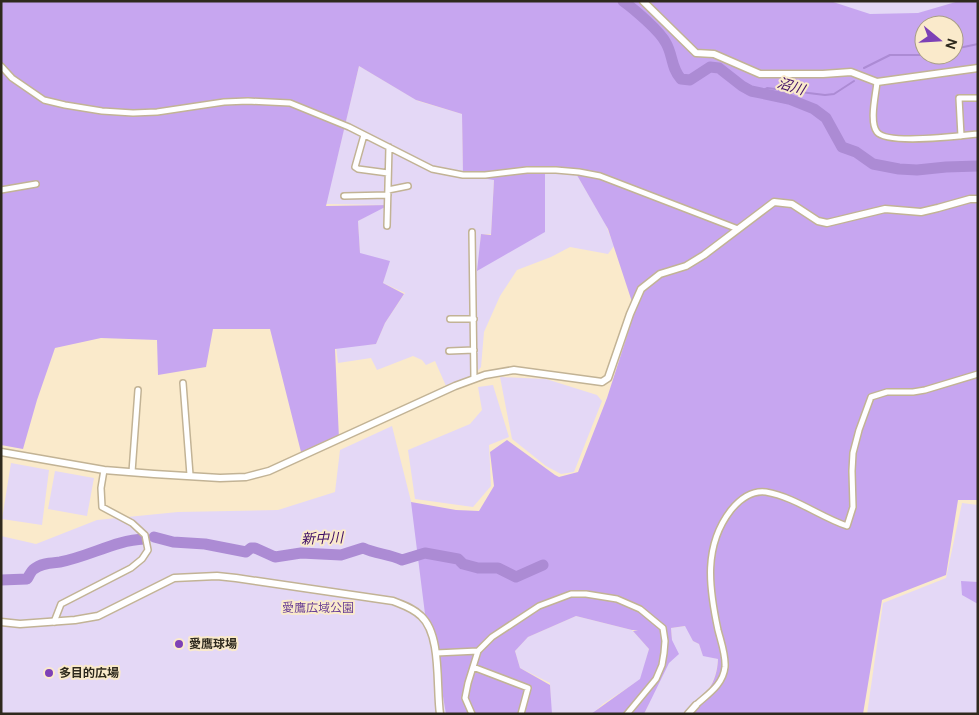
<svg xmlns="http://www.w3.org/2000/svg" width="979" height="715" viewBox="0 0 979 715" font-family="'DM Sans','Noto Sans JP',sans-serif">
  <rect width="100%" height="100%" fill="#faeacb"/>
  <!-- green -->
  <path fill="#e4d8f6" d="M788 1H969L870 28Z
    M359 66 418 101 462 114 463 171 494 179 491 234H481L478 271 545 168 574 170 605 223 614 246 608 254 570 247 551 257 517 270 500 296 484 332 481 367 473 377 446 386 435 361 426 365 422 360 413 356 377 370 371 358 338 363 336 347 376 344 385 323 405 293 383 283 389 261 360 254 358 221 386 205 326 204Z
    M500 377 546 379 597 395 602 401 574 472 561 474 546 466 512 439Z
    M493 385 509 437 489 445 491 486 473 507 415 499 408 450 470 424 482 410 478 387Z
    M392 426 417 525 454 714H1V536L36 544 97 520 178 512 278 510 335 492 340 450Z
    M11 463 49 470 42 525 2 519Z
    M55 471 94 478 87 516 48 509Z
    M962 503 978 505V714H867L883 603 946 578Z
    M576 616 632 630 649 649 641 679 603 704 592 714H551L550 683 520 668 515 651 528 637Z
    M686 626 693 641 699 644 703 655 718 659C716 685 705 694 690 714H644L648 706 672 640 671 628Z"/>
  <!-- forest -->
  <path fill="#c7a6f0" fill-rule="evenodd" d="M1 1H830L870 14 918 13 959 1H978V500H958L946 575 882 600 863 714H690C705 695 717 684 718 659L703 656 699 644 693 641 685 626 671 628 672 640 679 654 669 663 644 714H591L640 679 649 649 633 631 638 630H632L576 616 528 637 515 651 520 668 550 685 552 714H446L435 649 426 622 411 502 456 510 479 511 494 486 490 452 507 440 555 475 559 477 578 472 607 398 635 311 608 229 574 170H553L545 166V232L477 271 481 234 491 235 494 180 463 175 462 114 416 100 359 66 326 206 389 205 358 221 360 253 390 261 383 283 404 294 385 323 376 344 335 349 339 439 302 456 270 329H213L206 367 158 375 157 340 101 338 55 348 37 400 23 449 1 445ZM924 25H954V55H924Z
    M961 581 978 582V604L962 595Z"/>
  <g fill="none" stroke-linecap="round" stroke-linejoin="round">
    <!-- stream -->
    <path stroke="#ac8bd4" stroke-width="2" d="M954 49 978 44
      M864 68 890 55H928
      M760 92 767 88 825 95 834 94 854 81"/>
    <!-- river -->
    <path stroke="#ac8bd4" stroke-width="11" d="M623 1C634 9 660 31 666 43 673 55 671 68 681 79L690 80 710 67 719 68 742 86 751 91 789 99 814 109 826 118 842 147 856 152 873 164 899 169 917 170 946 167 978 166
      M154 537 173 542 205 544 246 552 251 548H255L275 557 301 553 341 555 363 548C376 554 389 554 402 560L425 553 458 559 463 564 478 568H498L516 577 543 565
      M1 580 27 579C29 576 31 571 34 569 41 563 51 563 60 562 88 557 116 540 144 539"/>
    <!-- minor casing -->
    <g stroke="#c2b395" stroke-width="8">
      <path id="minor" d="M1 66 12 78 44 100 65 105 102 111 133 113 157 112 224 102 248 101 290 103 349 127 432 169 463 175H485L527 170H556L579 172 600 176 738 229
        M877 82C876 94 869 122 877 132 887 145 960 136 978 134
        M364 135 355 167 358 169 388 173
        M961 136 959 98H978
        M1 190 36 184
        M388 190 408 186
        M344 196 388 195
        M387 226 389 147
        M472 232 474 379
        M450 319H474
        M449 351 474 350
        M183 383 190 475
        M132 472 138 390
        M54 622 61 604 131 568 142 559 148 550 145 535 132 523 102 507 101 488 104 470
        M436 653 478 651
        M473 667 528 688 521 714
        M696 705C708 694 723 685 725 667 726 655 721 642 718 630 709 588 703 546 731 510 740 499 751 490 766 492 795 497 820 517 847 526L853 507 852 471 853 453 859 430 871 397 887 392H913L925 390 978 374
        M472 714 465 698 468 683 478 651 492 637 539 606 571 594H586L617 599 640 609 663 628 665 641 664 653 662 665 656 679 627 714"/>
    </g>
    <!-- tertiary casing -->
    <g stroke="#c2b395" stroke-width="9">
      <path id="tertiary" d="M643 1 696 53 714 54 760 74H823L851 72 877 82 978 68
        M1 452 104 470 154 474 220 478 246 477 269 471 455 386 485 375 514 370 602 382 608 378 630 314 641 289 660 274 686 266 704 255 774 202 792 204 818 221 827 223 885 209 921 212 938 208 970 199H978
        M1 622 20 624 75 620 98 616 174 578 217 576 236 578 393 601C403 605 413 608 421 616 442 635 436 687 440 714
        M688 714 696 705"/>
    </g>
    <!-- minor -->
    <use href="#minor" stroke="#fff" stroke-width="5"/>
    <!-- tertiary -->
    <use href="#tertiary" stroke="#fff" stroke-width="6"/>
  </g>
  <!-- markers -->
  <g fill="#7d41b6" stroke="#faeacb" stroke-width="2">
    <circle cx="179" cy="644" r="5"/>
    <circle cx="49" cy="673" r="5"/>
  </g>
  <g text-anchor="middle" dominant-baseline="central" stroke-width="4" stroke-linejoin="round" paint-order="stroke">
    <!-- park labels -->
    <g font-size="12" fill="#693f95" stroke="#faeacb">
      <text x="318" y="608">愛鷹広域公園</text>
    </g>
    <!-- poi labels -->
    <g font-size="12" font-weight="bold" fill="#2e291d" stroke="#faeacb" text-anchor="start">
      <text x="189" y="644">愛鷹球場</text>
      <text x="59" y="673">多目的広場</text>
    </g>
    <!-- water labels -->
    <g font-size="14" font-style="italic" fill="#3f0f66" stroke="#faeacb">
      <text transform="translate(791 86) rotate(17)">沼川</text>
      <text transform="translate(322 538) rotate(-2)">新中川</text>
    </g>
  </g>
  <!-- border -->
  <rect width="979" height="715" fill="none" stroke="#2e291d" stroke-width="5"/>
  <!-- north arrow -->
  <g transform="translate(939 40) rotate(108)"><circle r="24" fill="#faeacb" stroke="#a89d85"/>
  <path d="M0-4L9 19L0 12L-9 19Z" fill="#7d41b6"/>
  <text y="-8" font-size="14" font-weight="bold" text-anchor="middle" fill="#2e291d">N</text>
  </g>
</svg>
